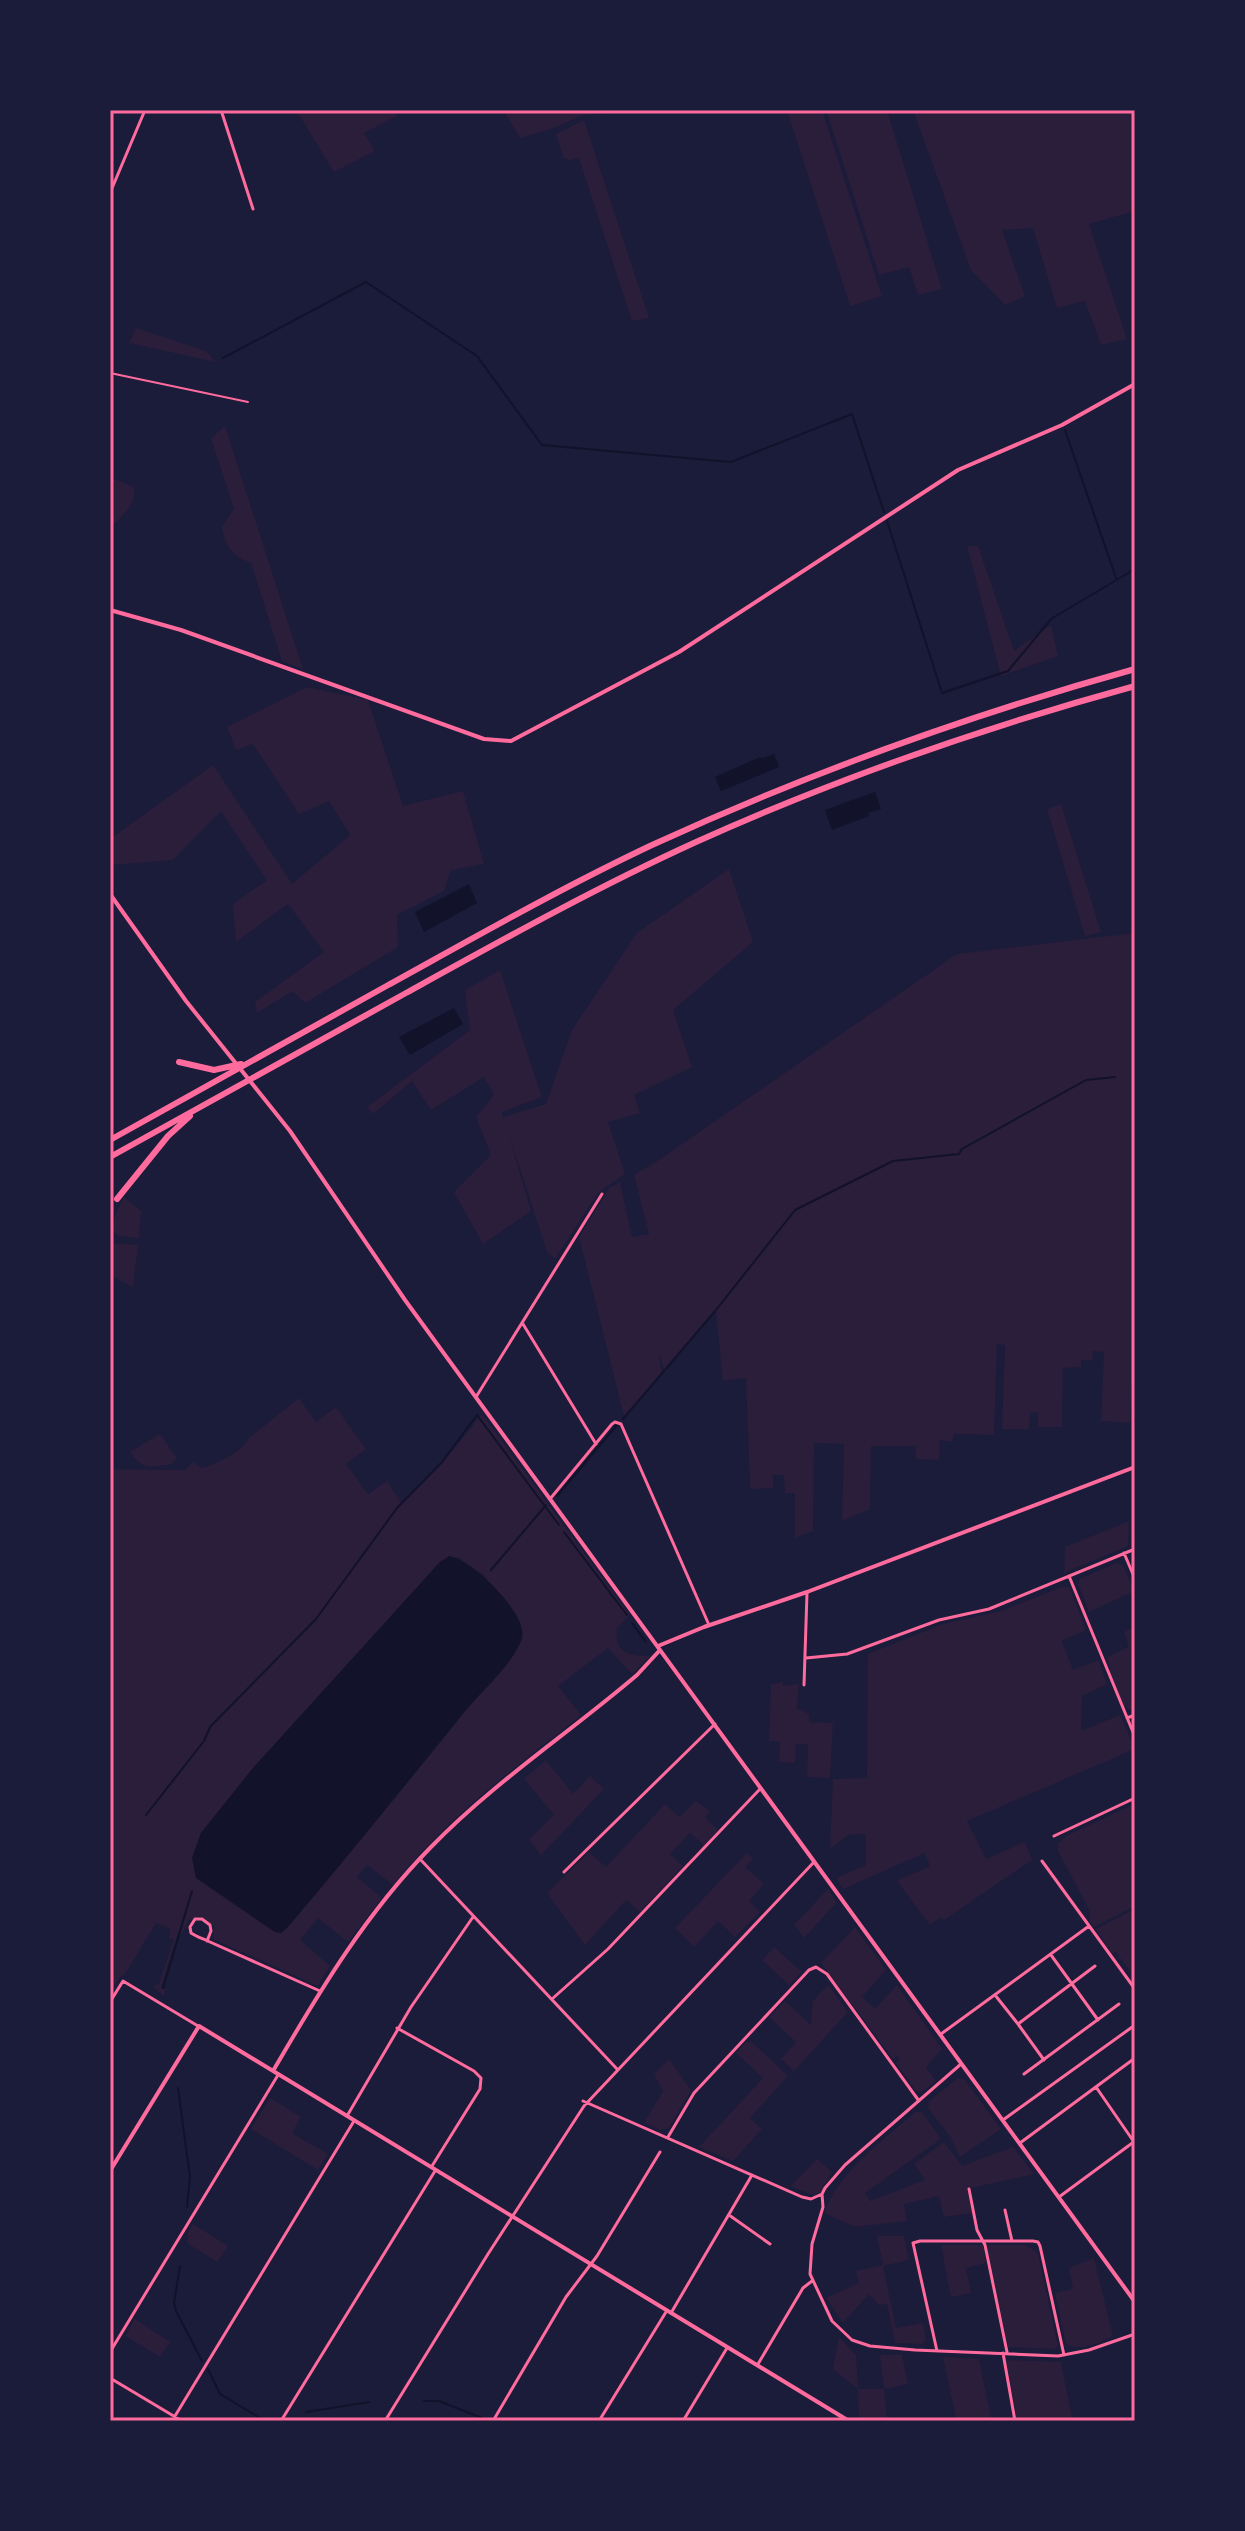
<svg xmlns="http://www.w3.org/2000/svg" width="1245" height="2531" viewBox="0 0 1245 2531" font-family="'Titillium Web',sans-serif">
  <rect width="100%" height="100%" fill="#1b1b3a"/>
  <!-- green -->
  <path fill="#2a1e3b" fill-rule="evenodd" d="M296 110H394L397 116 364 133 375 151 334 172Z
    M503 110H650L583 115 554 128 520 138Z
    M787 110H822L882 296 850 306Z
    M826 110H887L942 289 918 295 909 267 879 275Z
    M913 110H1135V211L1089 224 1127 339 1101 345 1085 301 1057 308 1033 228 1002 230 1025 296 1005 305 971 270Z
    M584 120 649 318 632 321 579 158 569 160 564 158 556 134Z
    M136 328 206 351 216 362 129 343Z
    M225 426 303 669 282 661 251 563C232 556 225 546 222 527L234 509 211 438Z
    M110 477 134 487C137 504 122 517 110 527Z
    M967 546H978L1014 651 1051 625 1058 656 1001 676Z
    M307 687 368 700 403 806 463 791 484 864 451 870 444 891 397 915 398 947 305 1003 293 991 257 1013 255 1002 324 952 288 904 236 942 233 904 267 880 221 811 173 860 110 865V839L213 765 292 884 350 835 329 801 299 814 253 744 236 750 227 727Z
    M1061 804 1101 932 1085 936 1047 809Z
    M729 869 753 942 673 1010 692 1067 634 1095 640 1113 608 1122 625 1174 598 1193 555 1259 547 1252 507 1129 531 1211 483 1244 454 1192 491 1155 476 1117 494 1095 484 1077 431 1110 412 1081 373 1114 367 1107 470 1030 465 990 500 970 542 1097 502 1112 503 1117 546 1104 572 1030 637 933Z
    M1135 933V1365H1132L1130 1423 1101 1421 1104 1352 1093 1351 1092 1360H1081V1367L1063 1368 1062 1427H1038V1412L1030 1413 1029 1429H1002L1005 1345 997 1344 994 1435 954 1434 952 1442 940 1440 939 1460 916 1459V1446H871L870 1509 842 1521 844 1444 814 1443 813 1531 795 1538V1493H785L784 1475H773V1488L750 1489 746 1378 723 1381 716 1311 665 1371 658 1351 662 1373 624 1416 579 1237 609 1188 620 1182 632 1237 649 1234 634 1175 656 1162 957 954Z
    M124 1197 141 1211 139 1238 119 1236 112 1231 115 1215Z
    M110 1243 138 1245 133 1287 110 1275Z
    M299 1398 316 1422 336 1407 366 1449 346 1464 368 1494 387 1481 402 1504 441 1465 482 1414 630 1615 617 1628C614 1654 631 1656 650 1656L632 1674 608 1648 558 1686 581 1715C515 1768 446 1818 393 1885L367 1865 357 1877 382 1898 348 1942 318 1918 300 1940 330 1966 318 1986 213 1939 214 1926 200 1916 189 1920 182 1934 178 1933 161 1986 162 1989H165L164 1997 153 1986 159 1984 174 1939H169L170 1929 156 1923 125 1974 120 1977 110 1993V1469L185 1470 193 1462 202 1468C216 1464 243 1452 249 1438ZM458 1557 485 1576 521 1638C505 1669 479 1692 458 1720 402 1790 345 1859 287 1928L281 1933 275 1932 197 1878 201 1833 253 1768 440 1562Z
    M160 1434 177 1458 172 1464C151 1467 143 1471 130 1452Z
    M1129 1521 1128 1546 1064 1573 1065 1547Z
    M1117 1563 1123 1565 1134 1591 1089 1612 1078 1584 1081 1578Z
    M1064 1586 1070 1588 1086 1630 1062 1641 1073 1670 1098 1660 1107 1684 1082 1696 1081 1731 1120 1715 1135 1749 967 1821 986 1859 1025 1842 1032 1860 944 1920 941 1917 930 1925 897 1881 930 1866 925 1853 843 1889 836 1878 866 1865V1834L848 1835 830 1849 833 1779 867 1778 868 1654 943 1624 1001 1611Z
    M1135 1626V1712C1114 1706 1112 1675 1107 1657L1129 1647 1124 1632Z
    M783 1682V1686L799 1684 797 1708 809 1714V1722L833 1723 830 1778 807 1777 808 1744H796L795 1763 779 1762 780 1742 769 1741 771 1684Z
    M546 1760 573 1794 590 1776 604 1789 541 1855 529 1840 554 1815 524 1779Z
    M696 1801 710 1811 705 1818 718 1830 704 1845 690 1833 670 1854 683 1866 640 1912 626 1900 585 1945 547 1893 589 1852 606 1867 665 1804 680 1817Z
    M1135 1804V1906L1094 1927 1090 1921V1911L1058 1851V1844L1066 1836Z
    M747 1853 753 1859 745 1867 764 1884 749 1901 760 1912 735 1937 718 1921 694 1947 675 1928Z
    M828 1889 837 1902 804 1938 794 1925Z
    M1135 1909V1978L1132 1973 1128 1976 1131 1972 1120 1958 1117 1960 1119 1956 1116 1952 1112 1954 1096 1929Z
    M855 1927 886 1970 862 1997 875 2009 897 1985 942 2049 926 2067 936 2081 921 2092 916 2091 896 2063 900 2060 897 2056 893 2059 821 1963Z
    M774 1947 802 1972 789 1985 762 1960Z
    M828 1985 848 2012 794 2071 781 2059 796 2042 769 2017 785 2001 811 2025 812 2002Z
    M746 2042H752L788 2076 750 2118 762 2129 733 2161 699 2147 763 2078 736 2053Z
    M669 2059 691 2090 669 2128 661 2130 644 2123 663 2091 654 2074Z
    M958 2078 964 2079 1001 2129 960 2157 951 2138 928 2108 929 2101Z
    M270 2098 301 2117 292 2133 328 2154 318 2170 251 2129Z
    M915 2112H922L941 2139 865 2193 870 2201 925 2180 914 2164 944 2142 962 2166 1013 2147 1034 2174 967 2189 972 2213 944 2217 939 2196 904 2204 907 2221 855 2227 824 2213C839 2171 883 2141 915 2112Z
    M817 2159 832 2172 820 2193 812 2195 791 2186Z
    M193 2224 228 2246 217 2262 187 2243 188 2232Z
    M877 2236H904L909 2260 883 2266 896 2328 923 2323 926 2340 923 2344 895 2343 887 2304 879 2305 869 2294 843 2323 826 2298 859 2283 856 2271 883 2265Z
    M941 2245H983L986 2263 966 2268 971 2293 951 2297Z
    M987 2245H1027L1038 2254 1058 2345 1055 2349 1008 2347Z
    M1094 2258 1113 2336C1099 2343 1081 2352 1066 2344L1055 2293 1073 2289 1069 2268Z
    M135 2319 170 2342 160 2357 125 2336Z
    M839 2337 856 2355 858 2389H884L880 2355H902L908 2384 884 2389 887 2419 859 2418 858 2389 833 2369Z
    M943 2357 979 2359 991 2418H956Z
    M1006 2360 1061 2362 1072 2419 1017 2418Z"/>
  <!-- water -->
  <path fill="#12122b" d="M774 754 779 767 721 791 715 777 760 757 763 758Z
    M875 792 881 809 868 813 869 816 832 830 825 810Z
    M469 884 477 903 424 932 415 912Z
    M454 1008 463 1024 410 1055 399 1037Z
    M449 1556C472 1560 528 1613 522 1638 514 1664 479 1693 462 1715 404 1786 347 1858 287 1928L281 1933 275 1932 196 1878 192 1858 201 1833 253 1768 440 1562Z"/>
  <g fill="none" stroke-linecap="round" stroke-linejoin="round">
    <!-- stream -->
    <path stroke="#12122b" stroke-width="2" d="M223 358 366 282 477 356 542 445 731 462 852 414 884 512
      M1065 430 1116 578
      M887 521 942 693 1008 671 1051 619 1135 569
      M623 1419 716 1310 795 1210 893 1161 959 1154 962 1149 1086 1080 1115 1077
      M557 1496 617 1425
      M564 1532 627 1615
      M491 1570 546 1505
      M632 1623 646 1642
      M146 1815 204 1741 210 1727 316 1619 397 1508 442 1462 477 1415 559 1525
      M163 1988 192 1891
      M178 2088 190 2177 187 2207
      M180 2266 174 2303 176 2311 202 2361
      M208 2369 220 2394 265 2421
      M424 2401H439L482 2418
      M306 2412 369 2402"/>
    <!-- service -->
    <path stroke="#ff6b9d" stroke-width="2" d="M110 373 248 402"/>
    <!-- minor -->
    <path stroke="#ff6b9d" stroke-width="3" d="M221 110 253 209
      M110 193 145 110
      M523 1324 596 1444
      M476 1397 602 1194
      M550 1499 612 1424 615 1422 621 1424 709 1625
      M1124 1553 1135 1579
      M1069 1576 1135 1737
      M806 1658 847 1654 939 1620 989 1609 1135 1549
      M804 1685 807 1593
      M1127 1718 1135 1715
      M1054 1836 1135 1798
      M420 1859 617 2069
      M1042 1861 1135 1989
      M564 1872 715 1724
      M207 1941 211 1931 210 1925 202 1919H195L190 1927 191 1933C197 1937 204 1939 210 1942L320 1991
      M1051 1955 1098 2020
      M995 1995 1018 2024
      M552 1999 608 1949 760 1789
      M110 2002 123 1981 198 2026
      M397 2028 474 2071 481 2078 480 2089 432 2166
      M941 2034 1089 1926
      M1044 2060 1018 2024 1095 1966
      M961 2064 845 2165 825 2188 822 2194 823 2207 812 2244 810 2274 832 2321 852 2340 870 2346 915 2350 1058 2356 1089 2350 1135 2334
      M1024 2074 1119 2004
      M1096 2087 1134 2142
      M583 2101 802 2197 811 2199 822 2194
      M347 2116 411 2007 473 1917
      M1003 2120 1135 2025
      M668 2137 694 2093 809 1970 816 1967 827 1974 919 2101
      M1020 2143 1135 2058
      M969 2189 977 2230 985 2245 1007 2352
      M1059 2197 1135 2141
      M1005 2210 1012 2241
      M729 2215 770 2244
      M671 2313 752 2175
      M937 2351 913 2243 920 2241H1033L1038 2242 1040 2246 1064 2355
      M110 2352 278 2075
      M1003 2353 1015 2421
      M758 2364 803 2288 812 2281
      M110 2378 182 2421
      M172 2421 354 2121
      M281 2421 435 2171
      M385 2421 488 2254 584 2106 814 1862
      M493 2421 566 2297 597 2256 660 2152
      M599 2421 666 2312
      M683 2421 727 2348"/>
    <!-- tertiary -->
    <path stroke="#ff6b9d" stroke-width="4" d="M110 610 181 630 484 739 511 741 679 652 958 470 1062 425 1135 384
      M110 894 186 1001 290 1131 405 1300 1135 2302
      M658 1646 704 1627 807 1592 1135 1467
      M273 2071C319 1992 366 1913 431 1847 493 1783 569 1733 637 1675L660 1650
      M110 2171 199 2026 849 2421"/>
    <!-- motorway -->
    <path stroke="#ff6b9d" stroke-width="6" d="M179 1062 214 1070 241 1064
      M110 1140C204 1088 297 1036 390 984 477 936 563 887 652 845 809 773 969 715 1135 669
      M110 1157C209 1102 308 1048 406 993 502 940 597 887 696 842 838 778 985 727 1135 686
      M117 1199 168 1136 190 1116"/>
  </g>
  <!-- border -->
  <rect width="1245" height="2531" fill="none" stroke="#1b1b3a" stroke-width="224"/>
  <rect x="112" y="112" width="1021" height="2307" fill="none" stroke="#ff6b9d" stroke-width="3"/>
</svg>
